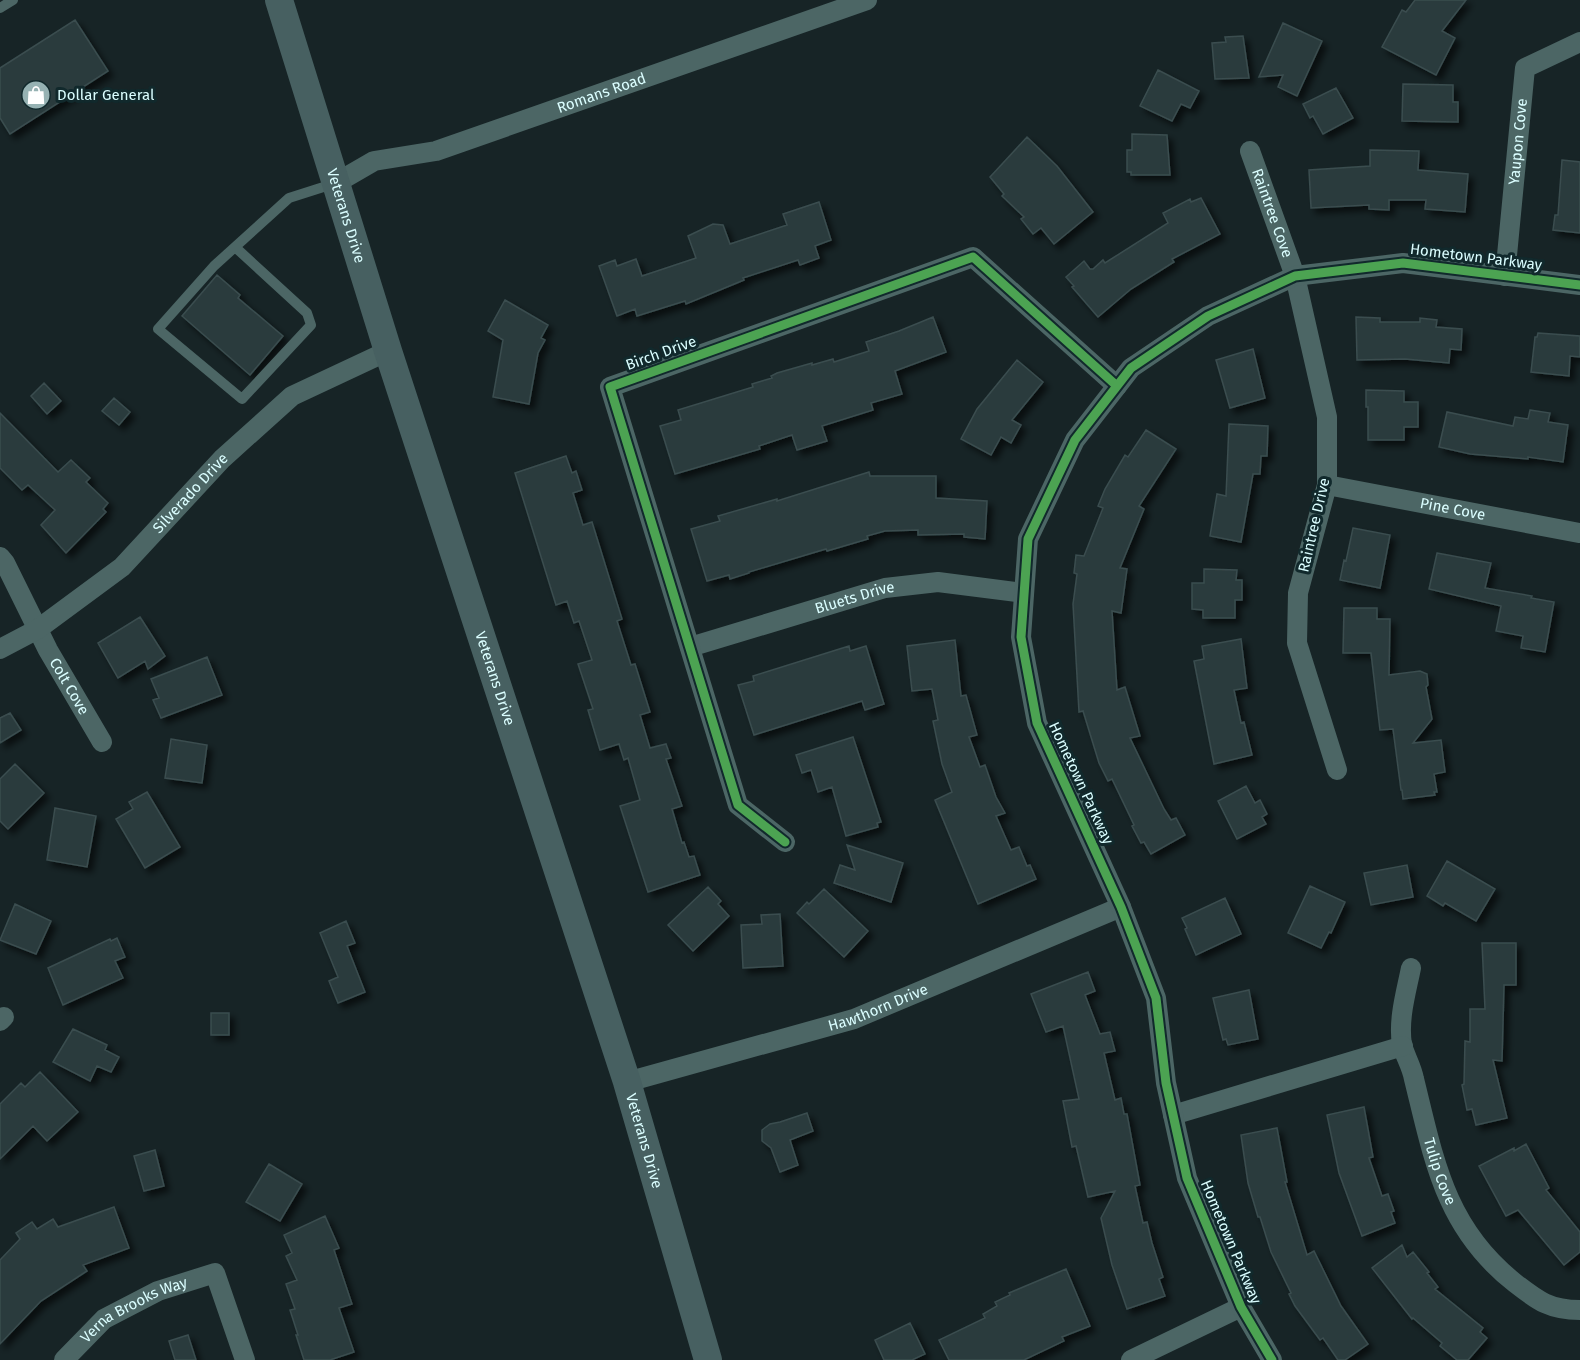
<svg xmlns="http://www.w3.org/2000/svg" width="1580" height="1360" viewBox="0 0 1580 1360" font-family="'Fira Sans',sans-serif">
  <defs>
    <filter id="shadow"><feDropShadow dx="5" dy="5" stdDeviation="3" flood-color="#0009"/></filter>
  </defs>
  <rect width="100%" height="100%" fill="#172426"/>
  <!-- building -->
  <path fill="#2c3b3d" stroke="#3a4d4f" stroke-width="1.5" filter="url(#shadow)" d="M1415 0H1466L1442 31 1455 38 1436 75 1382 47 1402 10 1406 12Z
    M75 20 108 71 10 134 0 118V68Z
    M1283 23 1322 41 1297 96 1278 87 1283 75 1259 77Z
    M1243 36 1249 78 1215 79 1212 43 1226 42 1225 37Z
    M1158 70 1199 91 1190 108 1181 104 1172 121 1140 106Z
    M1403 84 1453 85V102H1458V122L1402 121Z
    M1336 88 1353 118 1323 134 1313 116 1310 118 1303 104Z
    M1132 134 1167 135 1170 175H1131V172H1127V150H1132Z
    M1027 137 1057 166 1093 212 1054 244 1041 228 1033 234 1021 219 1024 217 1002 196 1004 194 990 177Z
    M1370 150 1419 151 1418 170 1468 174 1465 212 1425 209 1426 200H1389V210L1369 209V205L1311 208 1309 170 1370 166Z
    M1562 160 1580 162V233L1553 230 1555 215H1558Z
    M1201 198 1220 234 1172 259 1174 262 1131 289 1098 317 1072 287 1074 286 1066 277 1084 261 1090 269H1093L1103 260 1105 263 1168 223 1163 213 1190 199 1191 202Z
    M819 202 831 240 815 246 819 258 800 265 798 260 743 278 744 280 686 304 685 301 637 316 635 309 617 316 599 266 615 260 617 266 636 259 642 276 696 258 688 236 713 224 723 225 730 244 787 225 783 214Z
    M217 275 240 295 238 298 283 336 250 375 182 316Z
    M505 300 548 325 541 338 545 340 538 353 529 404 493 397 503 340 488 331Z
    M933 317 946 352 895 371 902 394 871 403 873 410 822 426 827 441 797 450 792 435 759 446 760 449 675 474 660 426 681 420 678 410 753 387 752 384 772 378 771 376 777 373 812 363V365L833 359 834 362 869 351 866 342 899 331Z
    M1356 317 1380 318V322H1420V318L1437 320 1436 327 1462 329 1461 350 1450 349 1449 363 1405 359 1357 360Z
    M1538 333 1580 336V357L1570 356 1569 376 1531 372 1535 337H1537Z
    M1253 349 1265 398 1230 408 1216 360Z
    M1017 360 1043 382 1012 420 1021 425 1011 443 1001 437 991 455 961 439 977 409Z
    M44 383 61 401 47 414 31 396Z
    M1366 390 1404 391V402H1418V427H1404V440H1368V407H1366Z
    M114 398 130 412 119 425 102 411Z
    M1530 410 1550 413 1548 422 1568 425 1563 462 1528 457V459L1470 454 1439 447 1447 412 1513 426 1515 417 1528 419Z
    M0 413 58 472 71 460 90 478 86 482 108 503 103 509 106 512 66 553 41 525 55 510 28 485 22 490 0 468Z
    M1229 424 1268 426 1267 456H1261L1260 474H1253L1241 542 1210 536 1217 494 1226 496Z
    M1146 430 1176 449 1139 506 1144 509 1120 568 1127 569 1121 613 1112 611 1117 690 1125 687 1140 736 1130 738 1164 809 1171 820 1176 818 1185 835 1151 854 1144 842 1141 843 1132 826 1134 825 1112 779 1108 781 1099 763 1083 711 1079 712 1073 604 1077 574 1074 573 1076 555 1084 556 1103 508 1098 506 1105 489 1125 455 1128 457Z
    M566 456 572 473 576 471 582 490 573 493 583 525 592 522 622 619 617 621 631 665 635 664 650 712 640 715 650 748 666 744 671 758 666 759 682 806 672 809 682 843 684 842 689 857 694 856 700 875 648 892 620 806 640 800 628 758 624 760 619 744 600 750 588 710 593 709 578 664 592 660 579 621 574 623 567 601 556 605 515 473Z
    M869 472 870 476H936V498L987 501 985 539 964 537V534L918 535V530L885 531 867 536 868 539 827 551 826 549 749 572V573L730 579 729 575 707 581 691 529 720 521 718 516 777 499V501Z
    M1353 528 1390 535 1380 588 1340 580 1344 560 1346 561Z
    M1437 553 1491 563 1485 588 1532 596 1531 598 1554 602 1545 652 1521 648 1523 636 1496 631 1501 606 1429 589Z
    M1204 569 1237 570 1236 580H1242V600H1235V618H1203V610L1192 609V583H1204Z
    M1344 608H1377V619H1390L1389 675 1420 671 1427 674 1428 685 1426 687 1432 719 1413 743 1441 740 1445 772 1434 774 1437 792H1434L1435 795 1403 799 1402 790H1401L1393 729 1380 730 1371 653H1343Z
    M140 617 165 656 148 669 145 661 118 678 98 643Z
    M1241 639 1247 688 1234 690 1241 723 1244 722 1252 755 1214 764 1194 661 1204 659 1202 646Z
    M955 640 961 696 966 695 977 735 969 737 980 767 985 765 996 797 1005 813 996 816 1011 850 1019 847 1027 866 1030 865 1036 879 978 904 935 800 952 792 942 764 933 721 938 720 932 689 912 691 907 646Z
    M849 646 850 651 866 646 884 704 865 710 862 701 754 735 738 685 754 681 753 676Z
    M207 657 222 695 161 718 153 700 159 698 151 679Z
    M10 713 21 730 0 743V718Z
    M853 737 881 822 877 823 878 827 846 836 832 787 818 792 811 770 802 773 796 755Z
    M171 739 207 745 202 783 165 778Z
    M15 764 44 793 8 829 0 821V779Z
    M1246 786 1255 803 1260 800 1267 814 1262 817 1266 824 1237 839 1218 801Z
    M147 792 180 847 145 868 116 819 133 809 129 802Z
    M55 808 96 816 87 867 47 860Z
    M847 845 903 863 891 902 834 883 840 865 855 870Z
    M1447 861 1495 889 1476 921 1445 903 1443 906 1427 896Z
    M1407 865 1413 897 1371 905 1364 873Z
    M1310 886 1345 902 1331 933 1329 932 1321 948 1288 933Z
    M708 887 721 901 718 904 729 916 693 951 668 925Z
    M824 889 868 931 844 957 797 913 807 902 809 904Z
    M1225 898 1241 934 1196 955 1185 929 1187 928 1182 918Z
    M15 904 51 921 36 954 0 940Z
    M780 914 783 966 743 968 741 925 762 924 761 915Z
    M346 921 355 943 347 946 365 992 338 1003 329 981 338 977 320 933Z
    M117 938 125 957 115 961 123 978 63 1005 48 968 110 939 111 941Z
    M1482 943H1516V985H1504L1502 1061 1493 1060 1507 1118 1476 1125 1472 1109 1467 1110 1462 1085 1464 1084 1465 1041 1470 1042V1009H1485Z
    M1088 972 1095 991 1085 995 1100 1034 1110 1032 1115 1051 1104 1053 1115 1100 1121 1098 1124 1114H1127L1140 1185 1135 1186 1143 1223 1147 1222 1152 1243 1163 1277 1159 1279 1165 1296 1127 1309 1112 1265 1101 1218 1115 1191 1088 1197 1076 1146 1072 1147 1063 1101 1079 1099 1063 1026 1046 1032 1031 994Z
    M1249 990 1258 1039 1228 1045 1226 1039 1223 1040 1213 998Z
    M211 1013H229V1035H211Z
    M73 1029 107 1045 105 1050 119 1057 111 1072 97 1066 90 1081 53 1062Z
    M40 1072 78 1112 47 1141 33 1126 0 1159V1104L21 1083 25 1087Z
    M1364 1107 1373 1157 1369 1158 1382 1196 1388 1194 1394 1211 1391 1212 1395 1223 1362 1236 1339 1173 1327 1115Z
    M807 1113 813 1131 790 1140 798 1165 780 1172 771 1148 762 1141V1130L770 1124 780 1122Z
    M1277 1128 1287 1182H1285L1307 1255 1314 1251 1341 1306 1368 1344 1345 1360H1338L1323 1338 1320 1340 1295 1306 1289 1294 1291 1293 1271 1252 1260 1217H1258L1248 1183 1241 1135Z
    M1526 1144 1549 1188 1546 1190 1580 1232V1252L1564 1265 1518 1210 1506 1216 1479 1166 1514 1148V1151Z
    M155 1150 164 1186 144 1191 134 1156Z
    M269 1164 302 1184 280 1221 246 1202Z
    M114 1207 129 1248 83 1265 87 1271 41 1301 0 1344V1260L20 1239 16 1233 32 1222 37 1229 53 1219 58 1227Z
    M325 1216 339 1248 334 1250 352 1304 339 1308 354 1352 330 1360H304L296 1335H298L290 1310 295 1309 286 1284 297 1280 286 1256 292 1253 284 1235Z
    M1402 1245 1407 1257 1413 1252 1429 1272 1427 1273 1438 1287 1435 1289 1483 1328 1480 1332 1487 1338 1468 1360H1457L1440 1346 1442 1343 1413 1318 1412 1319 1372 1268Z
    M1066 1269 1090 1326 1062 1337 1064 1341 1024 1360H949L939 1340 985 1318 983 1314 997 1306 995 1302 1010 1295 1009 1293Z
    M910 1323 925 1354 912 1360H884L875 1340Z
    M188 1335 196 1360H175L169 1341Z"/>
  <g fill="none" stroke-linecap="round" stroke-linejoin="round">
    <!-- lane -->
    <path stroke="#4c6665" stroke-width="10" d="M0 8 13 0
      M235 247 307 313 311 325 242 399 158 329 214 266 289 198 336 183"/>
    <!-- street -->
    <g stroke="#4c6665" stroke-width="20">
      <path id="s1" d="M1250 151 1295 276 1327 417V485L1298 593 1297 643 1337 770"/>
      <path id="s2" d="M336 183 374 161 436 151 867 0"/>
      <path id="s3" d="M1505 276 1525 68 1580 42"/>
      <path id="s4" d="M1327 485 1579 533"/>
      <path id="s5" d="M0 557 5 563 48 650 102 742"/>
      <path id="s6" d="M690 647 885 588 938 582 1024 593"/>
      <path id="s7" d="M0 649 38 629 122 567 222 459 292 396 388 351"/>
      <path d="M785 842 738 805 610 387 973 257 1117 386"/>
      <path id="s8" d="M1411 968C1406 993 1398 1019 1402 1045 1405 1056 1412 1067 1414 1079 1434 1160 1445 1228 1515 1283 1538 1301 1550 1310 1580 1310"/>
      <path d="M0 1021 4 1017"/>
      <path id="s9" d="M627 1082 854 1019 1121 907"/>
      <path d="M1173 1115 1403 1046"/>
      <path id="s10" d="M64 1360 104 1319 158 1291 215 1273 245 1360"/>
      <path d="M1131 1360 1241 1307"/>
      <path d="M1272 1360 1241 1307 1187 1178 1166 1083 1156 998 1121 907 1037 723 1021 637 1028 539 1075 440 1131 368 1208 316 1295 276 1403 263 1580 285"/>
    </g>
    <!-- secondary -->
    <path stroke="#476061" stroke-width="28" id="s11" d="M279 0 388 351 627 1082 708 1360"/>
    <!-- cycleway casing -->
    <g stroke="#11292c" stroke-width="13">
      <path id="cycleway" d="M785 842 738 805 610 387 973 257 1117 386
        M1272 1360 1241 1307 1187 1178 1166 1083 1156 998 1121 907 1037 723 1021 637 1028 539 1075 440 1131 368 1208 316 1295 276 1403 263 1580 285"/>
    </g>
    <!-- cycleway -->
    <use href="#cycleway" stroke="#4ca352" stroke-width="9"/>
  </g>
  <!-- icons -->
  <defs>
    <g id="shop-disc" transform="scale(1.5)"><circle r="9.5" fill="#96b2b3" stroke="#11292c"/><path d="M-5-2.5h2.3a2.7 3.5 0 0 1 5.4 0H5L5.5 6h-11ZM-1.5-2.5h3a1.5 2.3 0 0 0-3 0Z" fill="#fff"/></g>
  </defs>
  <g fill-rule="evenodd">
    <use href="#shop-disc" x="36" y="95"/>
  </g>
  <g text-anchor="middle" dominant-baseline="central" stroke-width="6" stroke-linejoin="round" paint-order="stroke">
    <!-- street labels -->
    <g font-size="15" fill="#dbfeff" stroke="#11292c">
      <text stroke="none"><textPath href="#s2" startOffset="282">Romans Road</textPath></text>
      <text stroke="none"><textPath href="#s3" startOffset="135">Yaupon Cove</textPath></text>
      <text stroke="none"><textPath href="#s1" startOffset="66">Raintree Cove</textPath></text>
      <text stroke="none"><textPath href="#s11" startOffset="226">Veterans Drive</textPath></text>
      <text transform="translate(1476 257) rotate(7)">Hometown Parkway</text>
      <text transform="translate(661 353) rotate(-20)">Birch Drive</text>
      <text stroke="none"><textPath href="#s7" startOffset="248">Silverado Drive</textPath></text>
      <text stroke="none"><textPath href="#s4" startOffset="128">Pine Cove</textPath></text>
      <text transform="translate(1314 525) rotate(-77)">Raintree Drive</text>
      <text stroke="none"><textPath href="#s6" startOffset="172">Bluets Drive</textPath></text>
      <text stroke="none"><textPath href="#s11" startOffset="712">Veterans Drive</textPath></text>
      <text stroke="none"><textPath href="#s5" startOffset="147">Colt Cove</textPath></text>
      <text transform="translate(1081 783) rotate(65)">Hometown Parkway</text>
      <text stroke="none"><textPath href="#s9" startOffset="262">Hawthorn Drive</textPath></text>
      <text stroke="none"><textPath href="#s11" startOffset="1198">Veterans Drive</textPath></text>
      <text stroke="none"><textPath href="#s8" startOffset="210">Tulip Cove</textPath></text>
      <text transform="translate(1231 1242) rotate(67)">Hometown Parkway</text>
      <text stroke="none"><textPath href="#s10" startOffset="88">Verna Brooks Way</textPath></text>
    </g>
    <!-- poi labels -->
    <g font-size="15" fill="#dbfeff" stroke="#11292c" text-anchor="start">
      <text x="57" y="95">Dollar General</text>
    </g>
  </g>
</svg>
